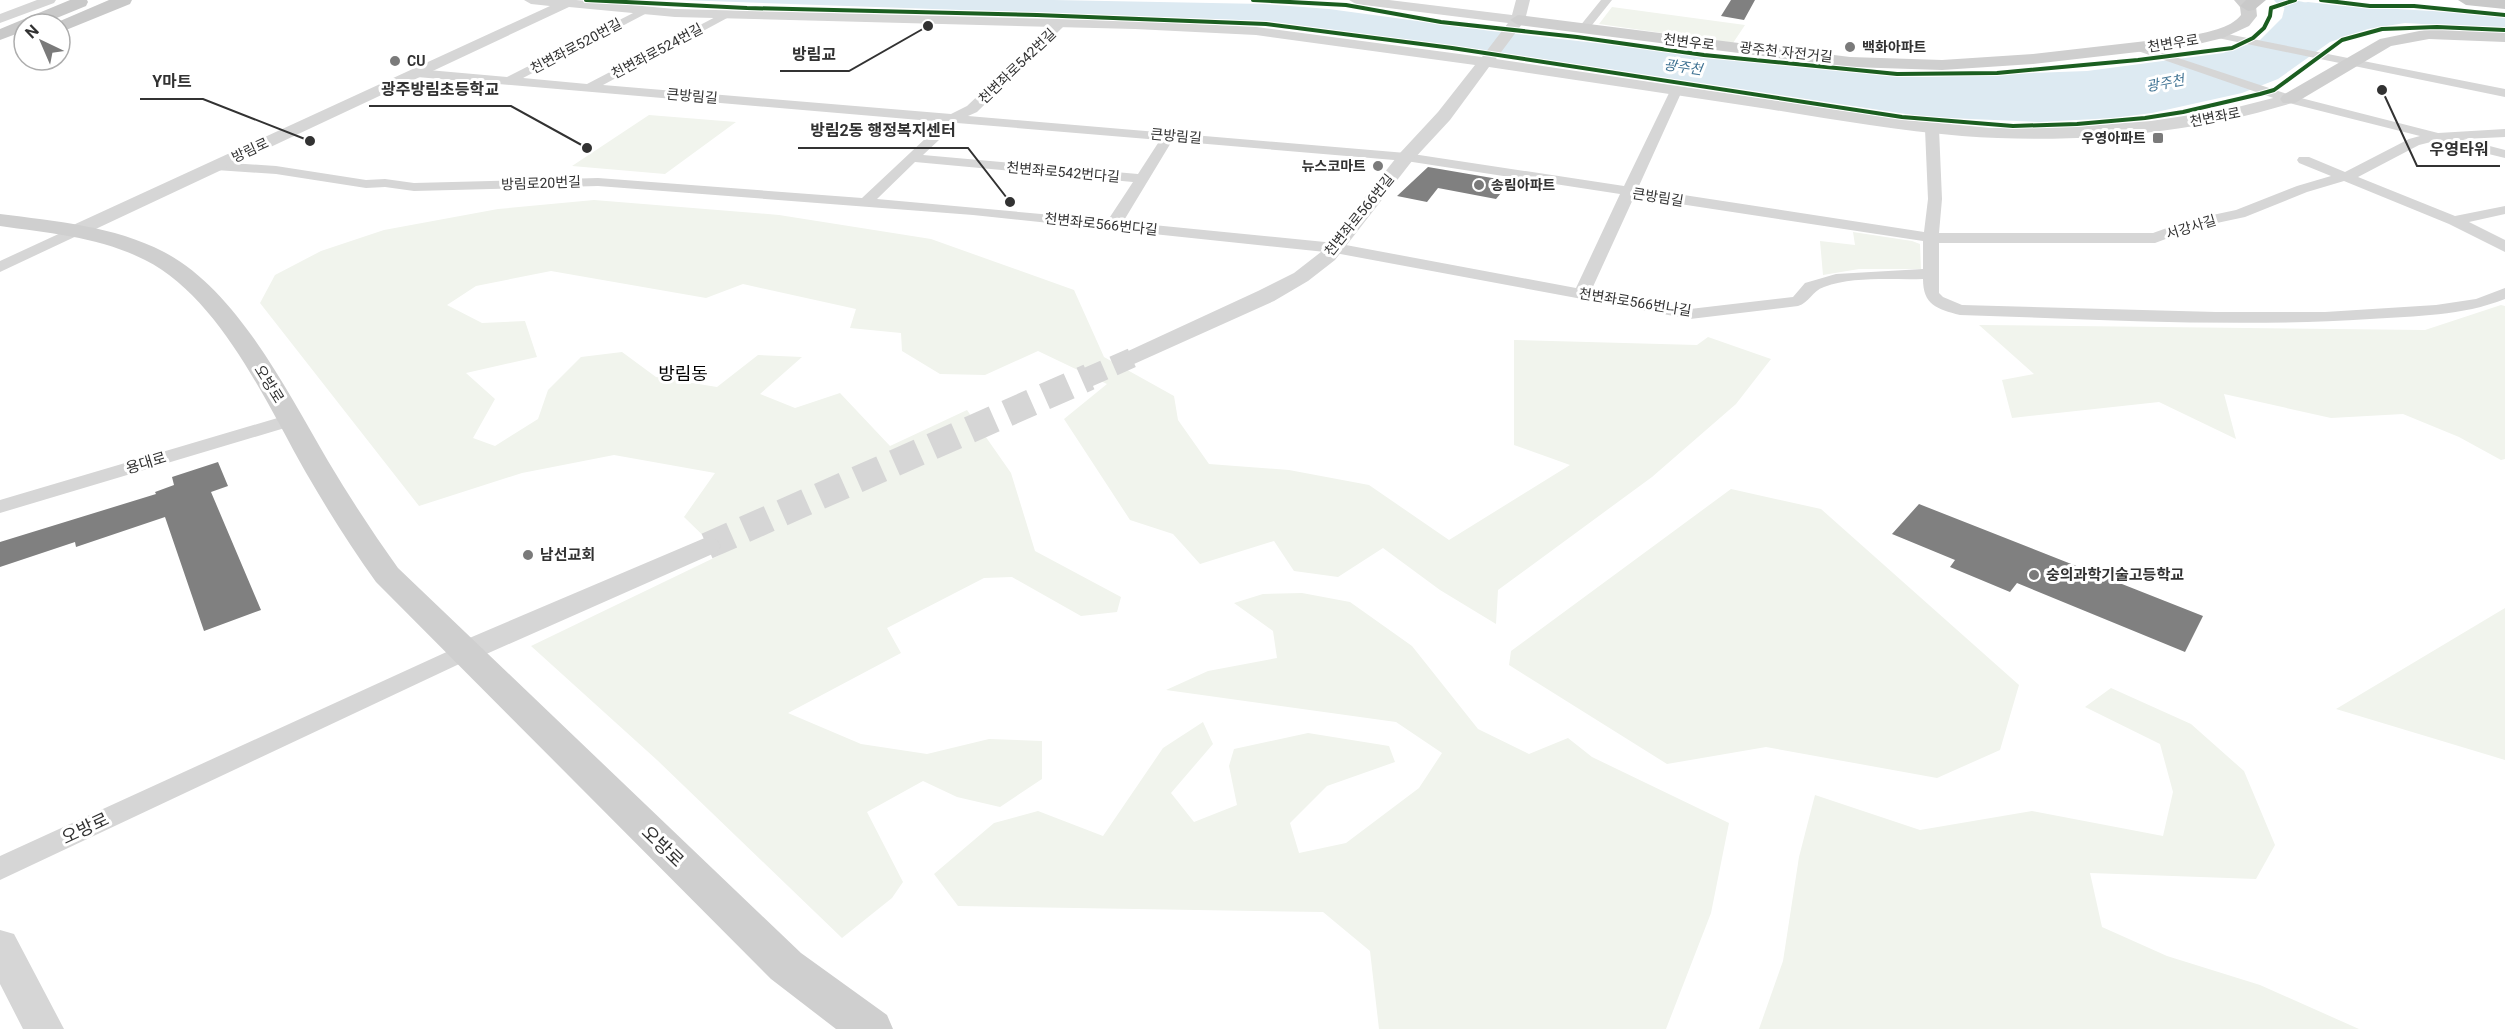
<svg xmlns="http://www.w3.org/2000/svg" width="2505" height="1029" viewBox="0 0 2505 1029" font-family="Roboto,'Noto Sans KR',sans-serif">
  <rect width="100%" height="100%" fill="#fff"/>
  <!-- green -->
  <path fill="#f1f4ed" d="M1612 7 1745 25 1733 43 1599 24Z
    M649 115 736 122 665 174 572 166Z
    M594 200 779 215 931 239 1074 290 1104 357 1174 396 1178 420 1209 464 1289 470 1369 485 1449 540 1570 465 1514 445V340L1697 345 1708 337 1771 359 1736 404 1652 477 1498 590 1496 624 1440 590 1383 548 1338 577 1294 571 1274 541 1200 564 1173 534 1130 520 1064 419 1107 384 1038 351 985 375 940 374 902 351 901 333 850 328 856 309 743 284 706 298 551 271 476 286 447 305 482 323 525 321 537 357 466 373 495 399 473 438 495 446 538 419 548 390 581 357 622 352 656 377 717 387 758 355 802 357 760 394 795 408 840 393 890 446 967 410 1011 473 1035 551 1121 597 1117 612 1081 616 1012 577 984 578 887 628 901 653 788 713 861 744 927 754 989 739 1042 741V779L1000 807 957 797 923 781 867 812 903 882 892 898 842 938 657 760 531 646 722 554 684 517 715 473 614 455 522 473 419 506 260 303 275 275 321 251 384 230 498 209Z
    M1853 232 1912 241 1920 244 1921 269H1859L1823 275 1820 241 1855 245Z
    M2501 305 2505 306V459L2501 460 2459 437 2403 414 2331 418 2224 394 2236 439 2159 402 2012 418 2002 380 2034 374 1979 325 2425 330Z
    M1731 489 1821 509 2019 685 2000 750 1937 778 1766 747 1667 764 1509 665 1511 651Z
    M1302 593 1350 602 1412 646 1478 729 1529 754 1568 738 1592 757 1729 823 1711 913 1666 1029H1379L1370 951 1323 912 958 906 934 874 994 823 1038 811 1103 836 1163 748 1203 722 1213 744 1171 793 1194 822 1237 805 1229 766 1234 749 1308 733 1389 746 1395 762 1327 786 1290 823 1299 853 1346 843 1419 788 1442 753 1396 722 1166 690 1208 671 1277 658 1273 631 1234 603 1263 594Z
    M2505 608V760L2336 709Z
    M2111 688 2191 724 2244 771 2275 845 2256 879 2090 873 2102 927 2167 956 2260 985 2359 1029H1759L1783 961 1799 857 1815 795 1920 830 2032 811 2163 836 2173 792 2160 744 2085 707Z"/>
  <!-- water -->
  <path fill="#ddeaf2" d="M681 0H1053L1264 4 1329 9 1491 31 1803 67 1923 77 2087 71 2223 53 2260 40 2282 18 2285 6 2308 2 2344 6 2485 14 2505 17V29L2405 23 2368 29 2330 42 2278 79 2242 93 2152 113 2113 118 2040 122 1926 117 1476 49 1267 21Z"/>
  <g fill="none" stroke-linecap="round" stroke-linejoin="round">
    <!-- river -->
    <path fill="#ddeaf2" fill-rule="evenodd" d="M2274 0C2296 0 2311 0 2324 15L2321 20 2313 22 2305 20C2297 9 2282 11 2274 0Z"/>
  </g>
  <!-- building -->
  <path fill="#808080" d="M1731 0H1755L1744 20 1721 16Z
    M1428 167 1498 179 1506 187 1496 199 1438 188 1427 202 1397 196Z
    M218 462 228 486 211 492 261 610 204 631 165 517 76 547 75 542 0 567V542L156 494 155 492 174 485 172 477Z
    M1919 504 2203 616 2185 652 2017 583 2010 592 1950 567 1955 560 1892 534Z"/>
  <g fill="none" stroke-linecap="round" stroke-linejoin="round">
    <!-- tertiary-tunnel-far1 -->
    <path stroke="#d6d6d6" stroke-width="20" stroke-dasharray="20 10" stroke-linecap="butt" d="M1086 378 1134 357"/>
    <!-- tertiary-tunnel -->
    <path stroke="#d6d6d6" stroke-width="27" stroke-dasharray="27 14" stroke-linecap="butt" d="M707 546 1089 377"/>
    <!-- minor -->
    <path fill="#d6d6d6" fill-rule="evenodd" d="M1601 0H1612L1588 30H1580V26Z
      M643 8 648 11 647 13 523 78 587 84 725 12 729 13V17L603 85 951 114 967 106 1056 22 1060 21 1066 24 1064 26 977 112 968 116 1406 153 1624 186 1670 91 1676 87 1682 91 1638 188 1924 232 1928 199 1925 129 1932 125 1939 129 1942 199 1939 233H2153L2189 220 2236 210 2297 186 2331 176 2299 163 2297 160 2299 157H2309L2345 172 2409 139 2420 136 2285 102 2135 50 2133 48 2139 45 2293 96 2438 133 2505 129V137L2463 139 2505 150V158L2435 141 2419 145 2358 177 2455 216 2505 206V214L2469 222 2505 240V252L2449 224 2344 181 2307 192 2245 217 2198 227 2155 243H1939V293L1943 297 1962 305 2216 312H2325L2436 305 2476 299 2505 288V299C2462 316 2416 316 2370 319 2234 328 2096 319 1960 315 1937 309 1923 305 1923 279 1891 280 1854 276 1824 287 1812 291 1809 303 1798 306L1690 319 1335 253 973 215 598 186 414 191 385 187 366 188 276 174 216 170 209 166 216 162 276 166 366 180 385 179 414 183 598 178 862 198 943 122 417 77 411 73 417 69 507 77ZM957 123 1160 140 1138 174 923 155ZM1172 141 1406 161 1620 194 1576 288 1335 243 1123 222ZM915 162 1133 182 1108 220 877 199ZM1634 197 1923 241V269L1836 274 1805 283 1793 297 1690 309 1591 291Z
      M2217 32 2505 89V97L2213 37 2211 35Z
      M78 225 83 227 86 230 83 233 0 272V261Z
      M291 414 298 416 301 420 298 424 0 513V500Z
      M464 644 472 646 476 652 472 658 0 880V856Z"/>
    <!-- tertiary -->
    <path fill="#d6d6d6" fill-rule="evenodd" d="M37 0H56L54 3 0 23V14Z
      M524 0H576L675 9 1135 21 1256 27 1482 57 1508 23 1356 4 1349 0H1389L1512 15 1516 0H1530L1525 20 1496 59 1906 120 1991 128 2074 127 2151 121 2230 109 2289 94 2297 99 2295 102C2189 135 2072 144 1962 136 1897 131 1832 119 1768 109 1675 95 1582 81 1489 67L1450 120 1412 161 1335 260 1308 281 1274 301 1134 364 1126 362 1123 357 1126 352 1258 291 1294 273 1321 252 1400 153 1438 112 1475 65 1256 35 1135 29 675 17 569 7 85 234H71L68 230 71 226 550 6 531 4Z
      M707 537 717 540 721 546 717 552 475 659 464 662 453 659 449 652 453 645Z
      M0 930 14 934 64 1029H23L0 984Z"/>
    <!-- secondary -->
    <path fill="#cfcfcf" fill-rule="evenodd" d="M2234 0H2251L2256 6 2257 16 2249 26 2223 38 2190 46 2033 64 1942 70 1850 67 1518 25 1510 20 1518 15 1850 57 1942 60 2033 54 2190 36C2206 32 2230 29 2241 15L2240 7Z
      M2429 29 2505 32V42L2429 39 2391 46 2295 103H2283L2280 99 2283 95 2380 39Z
      M0 214C55 221 114 226 164 252 237 290 287 391 328 461 350 498 373 533 398 568L801 953 887 1015 893 1029H836L771 979 376 582C350 546 327 509 305 471 266 402 219 297 145 260 100 237 49 233 0 226Z"/>
    <!-- primary -->
    <path fill="#c9c9c9" fill-rule="evenodd" d="M70 0H87L88 2 86 6 42 24H24V31L0 40V29Z
      M109 0H132L130 4 66 30 60 31V24H53Z
      M2246 0H2266L2254 10 2248 11 2240 6Z
      M2458 0H2505V9L2466 5Z"/>
    <!-- cycleway casing -->
    <g stroke="#fff" stroke-width="6">
      <path id="cycleway" d="M586 0 747 8 1037 15 1266 24 1452 48 1902 117 2013 126 2077 124 2145 118 2183 112 2260 94 2274 90 2342 40 2382 29 2437 27 2505 30
        M1253 0 1346 5 1441 22 1577 37 1704 55 1897 74 1997 73 2138 60 2232 48 2253 38 2264 28 2270 16 2271 8 2295 0
        M2321 0 2370 6H2414L2505 15"/>
    </g>
    <!-- cycleway -->
    <use href="#cycleway" stroke="#1b5e20" stroke-width="4"/>
  </g>
  <!-- markers -->
  <g fill="#7a7a7a" stroke="#fff" stroke-width="2">
    <circle cx="1850" cy="47" r="6"/>
    <circle cx="395" cy="61" r="6"/>
    <rect x="2152" y="132" width="12" height="12" rx="3"/>
    <circle cx="1378" cy="166" r="6"/>
    <circle cx="1479" cy="185" r="6"/>
    <circle cx="528" cy="555" r="6"/>
    <circle cx="2034" cy="575" r="6"/>
  </g>
  <g text-anchor="middle" dominant-baseline="central" stroke-width="6" stroke-linejoin="round" paint-order="stroke">
    <!-- far-street labels -->
    <g font-size="14" fill="#323232" stroke="#fff">
      <text transform="translate(1689 42) rotate(7)">천변우로</text>
      <text transform="translate(2173 43) rotate(-9)">천변우로</text>
      <text transform="translate(576 46) rotate(-28)">천변좌로520번길</text>
      <text transform="translate(657 51) rotate(-28)">천변좌로524번길</text>
      <text transform="translate(1786 52) rotate(6)">광주천 자전거길</text>
      <text transform="translate(1017 66) rotate(-44)">천변좌로542번길</text>
      <text transform="translate(692 96) rotate(5)">큰방림길</text>
      <text transform="translate(2215 117) rotate(-11)">천변좌로</text>
      <text transform="translate(1176 136) rotate(5)">큰방림길</text>
      <text transform="translate(250 150) rotate(-25)">방림로</text>
      <text transform="translate(1063 172) rotate(5)">천변좌로542번다길</text>
      <text transform="translate(541 183) rotate(-2)">방림로20번길</text>
      <text transform="translate(1658 197) rotate(9)">큰방림길</text>
      <text transform="translate(1359 215) rotate(-51)">천변좌로566번길</text>
      <text transform="translate(1101 224) rotate(6)">천변좌로566번다길</text>
      <text transform="translate(2191 227) rotate(-17)">서강사길</text>
      <text transform="translate(1635 302) rotate(9)">천변좌로566번나길</text>
    </g>
    <!-- far-poi labels -->
    <g font-size="14" font-weight="bold" fill="#323232" stroke="#fff" text-anchor="start">
      <text x="1862" y="47">백화아파트</text>
      <text x="407" y="61">CU</text>
      <text x="2146" y="138" text-anchor="end">우영아파트</text>
      <text x="1366" y="166" text-anchor="end">뉴스코마트</text>
      <text x="1491" y="185">송림아파트</text>
    </g>
    <!-- far-water labels -->
    <g font-size="14" font-style="italic" fill="#417393" stroke="#fff">
      <text transform="translate(1683 67) rotate(8)">광주천</text>
      <text transform="translate(2165 83) rotate(-11)">광주천</text>
    </g>
    <!-- street labels -->
    <g font-size="15" fill="#323232" stroke="#fff">
      <text transform="translate(269 384) rotate(58)">오방로</text>
      <text transform="translate(146 463) rotate(-17)">용대로</text>
    </g>
    <!-- poi labels -->
    <g font-size="15" font-weight="bold" fill="#323232" stroke="#fff" text-anchor="start">
      <text x="540" y="555">남선교회</text>
      <text x="2046" y="575">숭의과학기술고등학교</text>
    </g>
    <!-- quarter labels -->
    <g font-size="18" fill="#000" stroke="#fff">
      <text x="683" y="373">방림동</text>
    </g>
    <!-- near-street labels -->
    <g font-size="18" fill="#323232" stroke="#fff">
      <text transform="translate(85 828) rotate(-25)">오방로</text>
      <text transform="translate(663 846) rotate(44)">오방로</text>
    </g>
  </g>
  <!-- callouts -->
  <path fill="none" stroke="#323232" stroke-width="2" d="M928 26L849 71H780M310 141L203 99H140M587 148L511 106H369M1010 202L968 148H798M2382 90L2417 166H2500"/>
  <g fill="#323232" stroke="#fff" stroke-width="2">
    <circle cx="928" cy="26" r="6"/>
    <circle cx="310" cy="141" r="6"/>
    <circle cx="587" cy="148" r="6"/>
    <circle cx="1010" cy="202" r="6"/>
    <circle cx="2382" cy="90" r="6"/>
  </g>
  <g font-size="16" text-anchor="middle" font-weight="bold" fill="#323232" stroke="#fff" stroke-width="6" stroke-linejoin="round" paint-order="stroke">
    <text x="814" y="60">방림교</text>
    <text x="172" y="87">Y마트</text>
    <text x="440" y="95">광주방림초등학교</text>
    <text x="883" y="136">방림2동 행정복지센터</text>
    <text x="2459" y="155">우영타워</text>
  </g>
  <!-- north arrow -->
  <g transform="translate(42 42) rotate(316)"><circle r="28" fill="#ffffff" stroke="#adadad" stroke-width="1.5"/>
  <path d="M0-4.5L10 22L0 15L-10 22Z" fill="#7a7a7a"/>
  <text y="-9" font-size="16" font-weight="bold" text-anchor="middle" fill="#323232">N</text>
  </g>
</svg>
